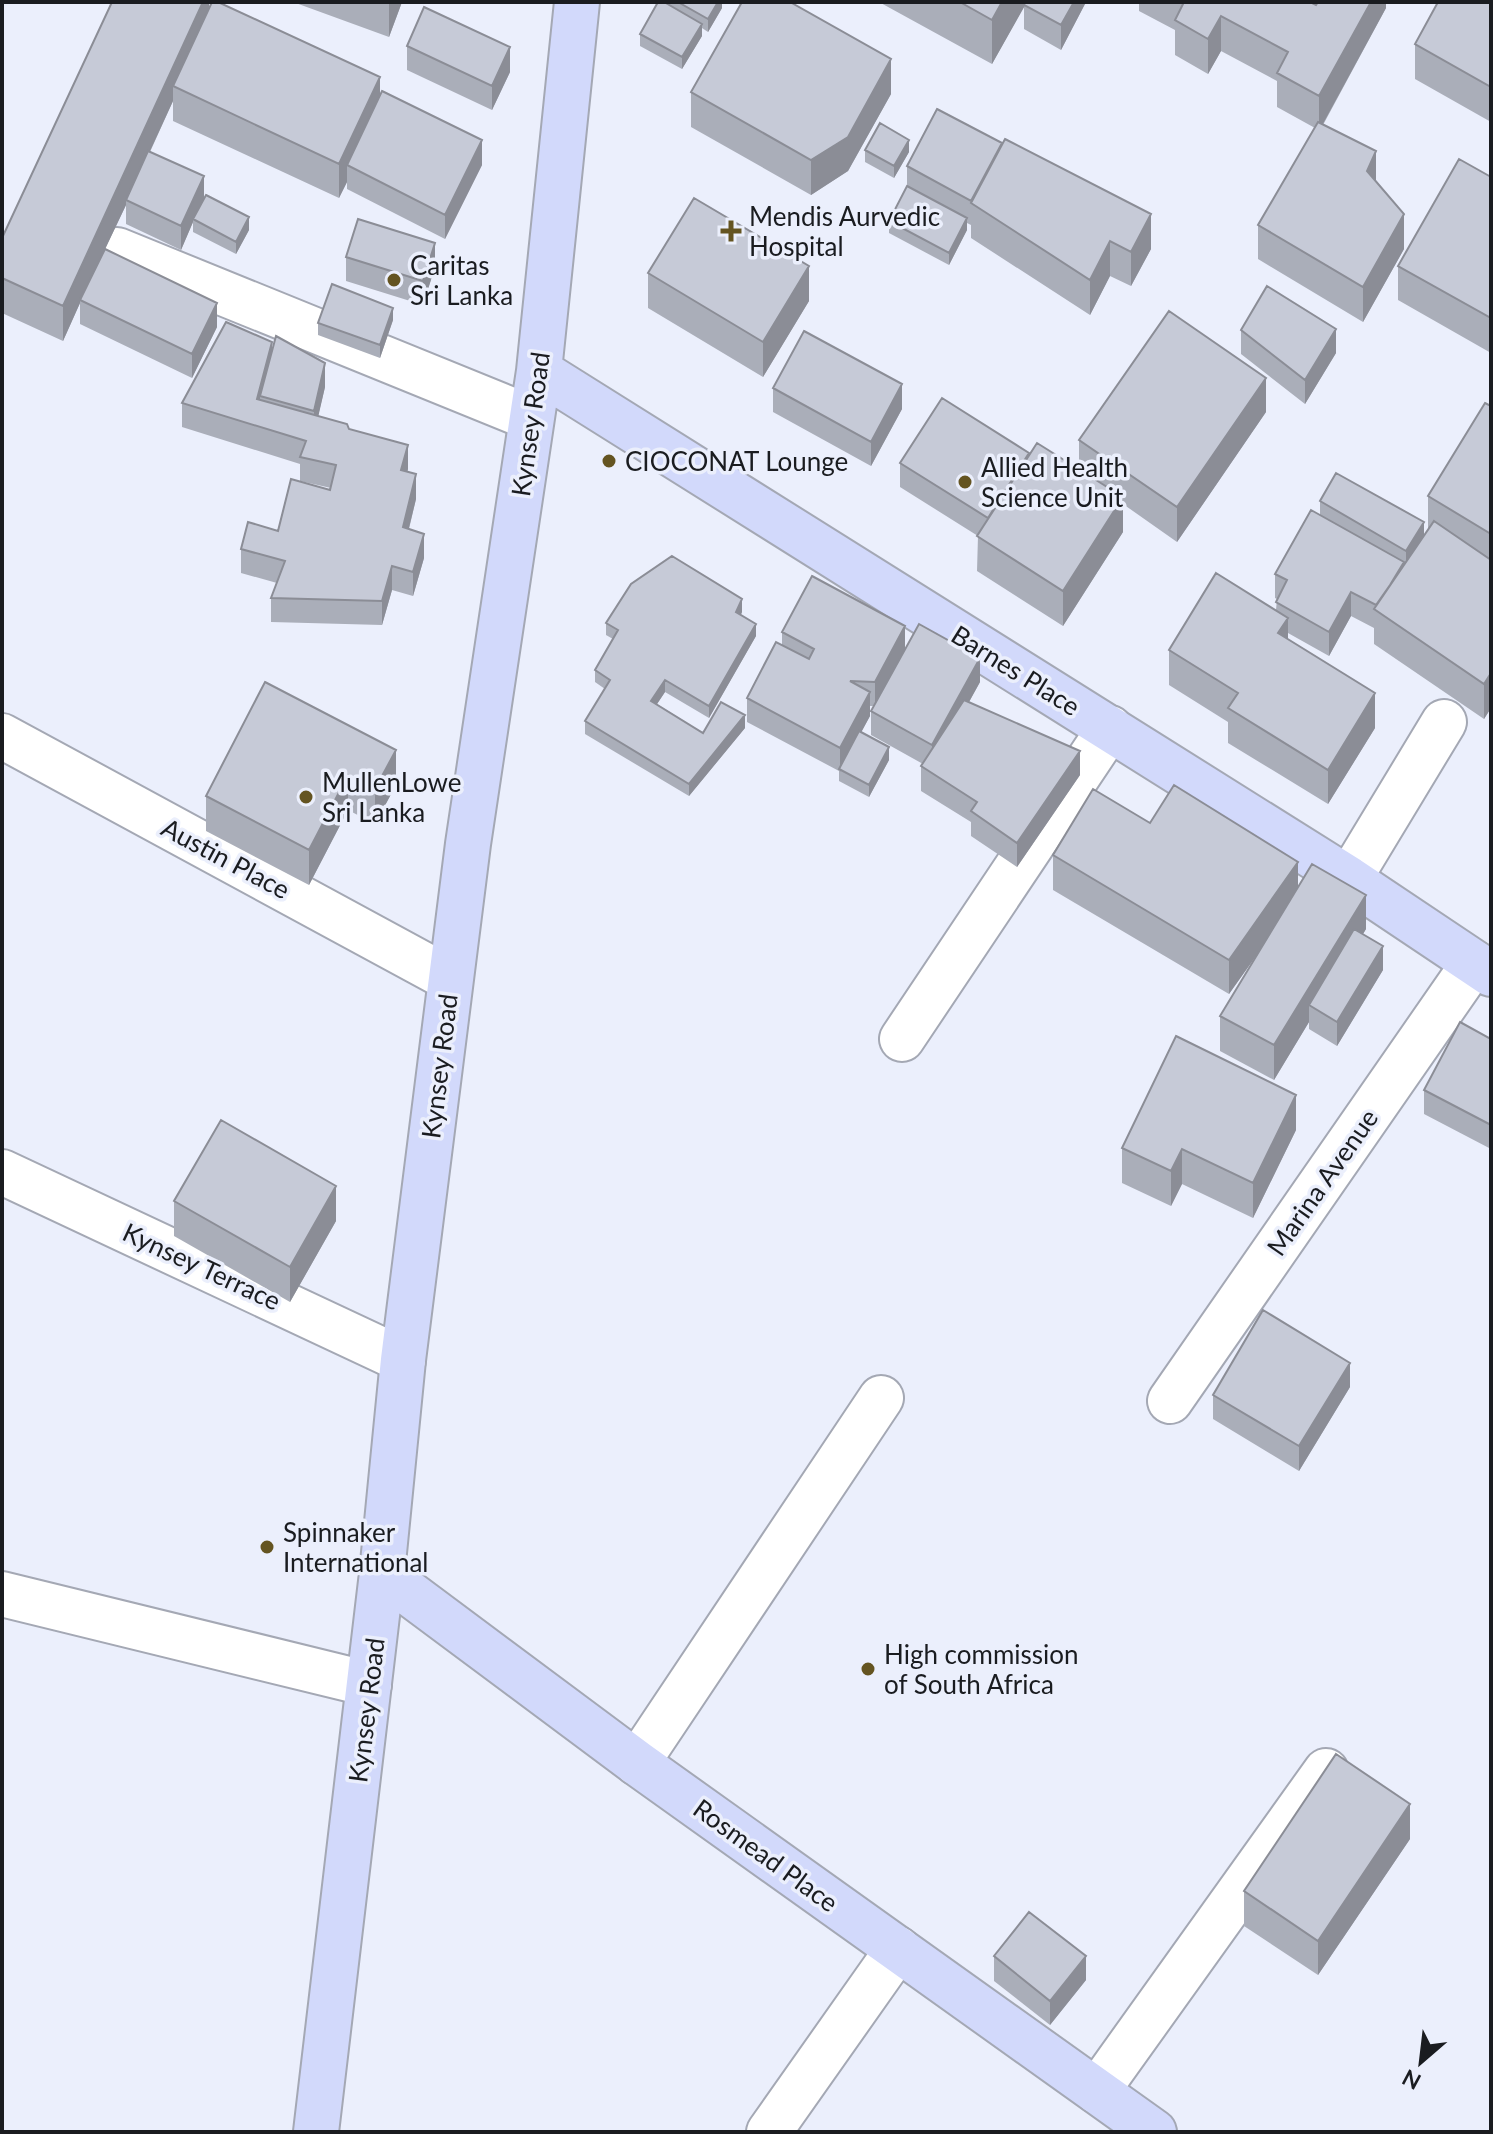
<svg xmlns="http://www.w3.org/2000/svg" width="1493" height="2134" viewBox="0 0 1493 2134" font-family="Lato,sans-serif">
  <rect width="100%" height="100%" fill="#ebeffc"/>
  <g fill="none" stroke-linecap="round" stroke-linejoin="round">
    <!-- street casing -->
    <g stroke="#a4a8b4" stroke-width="48">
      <path id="street" d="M117 250 531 418
        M2 736 450 979
        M1349 879 1444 722
        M902 1039 1110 728
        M2 1172 403 1360
        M1170 1401 1474 963
        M2 1594 369 1684
        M637 1763 881 1398
        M1097 2091 1326 1771
        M769 2132 898 1949"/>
    </g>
    <!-- secondary casing -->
    <g stroke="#a4a8b4" stroke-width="48">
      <path id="secondary" d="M539 371 1349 879 1491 974
        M382 1573 637 1763 1154 2132
        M316 2132 382 1573 403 1360 468 844 539 371 577 2"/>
    </g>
    <!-- street -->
    <use href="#street" stroke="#fff" stroke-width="44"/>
    <!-- secondary -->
    <use href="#secondary" stroke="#d2d9fb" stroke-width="44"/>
  </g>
  <!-- wall -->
  <path fill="#aaaeb9" d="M209 2V10L380 95 482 165 445 239 347 189V182L339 198 173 121V101L150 152 204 200 249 230 236 254 193 232V222L181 250 126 224V205L105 249 217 327 192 378 80 324V303L63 341 2 313V238Z
    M293 2H402L389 37Z
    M658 2H722V8L708 32 702 28V36L682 69 640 46V34Z
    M879 2H1086L1061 50 1024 29V6L992 64Z
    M1139 2H1310L1316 5 1386 2V8L1323 125 1376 182 1404 249 1363 322 1258 259V225L1315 128 1277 107V81L1221 51 1208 74 1175 55V30L1139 11Z
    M1491 2V122L1415 79V44Z
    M407 46 510 72 492 110 407 70Z
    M691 92 891 94 848 171 811 195 691 127Z
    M865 150 909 152 894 178 865 162Z
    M907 166 1151 249 1131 286 1110 276 1090 315 971 238V225L967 223V230L949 265 889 233V221L907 187Z
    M1491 177V353L1398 300V266Z
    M346 257 435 267 423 305 346 281Z
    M648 273 809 301 763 377 648 308Z
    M393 320 380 358 318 335V323Z
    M1241 330 1336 353 1305 404 1241 354Z
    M272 349 325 387 318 416 349 429 408 469 407 472 416 499 409 529 424 558 413 596 392 590 382 625 271 622V598L277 583 241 573V549L278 531 330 490 331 488 300 481V464L182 427V403Z
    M773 388 902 409 871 466 773 412Z
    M1491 406V708L1484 719 1374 644V628L1351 616 1329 656 1288 633V639L1375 728 1328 804 1228 743V722L1169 685V650L1276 610 1277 599 1275 598V574L1320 514V501L1424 537 1428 530V496Z
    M1266 412 1177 542 1123 504V532L1063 626 977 571 978 536 900 487V463L1029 455 1079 469V440Z
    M742 612 741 615 756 636 709 718 665 692 657 704 703 733 745 728 689 796 585 734V721L605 689 595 682V670L613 639 606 635V623Z
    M782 632 905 649 980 682 969 702 1080 775 1017 867 971 836V822L921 791V766L923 764 871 735V711L874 706H870V716L861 732 889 760 869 797 839 781V771L747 722V698L782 645Z
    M265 682 396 785 375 824 348 810 309 885 206 831V796Z
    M1053 855 1298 887 1366 929 1363 934 1383 970 1337 1046 1309 1029V1022L1274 1080 1220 1051V1016L1258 953 1229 994 1053 890Z
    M1491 1039V1149L1424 1114V1090Z
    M1296 1130 1253 1218 1182 1184 1171 1206 1122 1183V1148Z
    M174 1201 336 1221 290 1302 174 1236Z
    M1350 1387 1299 1471 1213 1419V1395Z
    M1410 1839 1318 1975 1244 1926V1891Z
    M994 1956 1086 1980 1050 2025 994 1981Z"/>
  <!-- shaded-wall -->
  <path fill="#8b8d96" d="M203 2H209V24L173 86V101L127 201 126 200V205L81 300H80V303L63 341V306Z
    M389 2H402L389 37Z
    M718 2H722V8L708 32V19Z
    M1002 2H1027L992 64V20Z
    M1074 2H1086L1061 50V25Z
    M1371 2H1386V8L1319 131V96Z
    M1221 16V51L1208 74V39Z
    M702 24V36L682 69V57Z
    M510 47V72L492 110V86Z
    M891 59V94L848 171 811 195V160Z
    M380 77V112L347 165V182L339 198V164Z
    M482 140V165L445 239V215Z
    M909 140V152L894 178V166Z
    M1376 151V186L1367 171Z
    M204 176V200L193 219V222L181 250V226Z
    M1151 214V249L1131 286V252Z
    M1404 214V249L1363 322V287Z
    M249 217V230L236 254V242Z
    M967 218V230L949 265V253Z
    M1110 241V276L1090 315V280Z
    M435 243V267L423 305V281Z
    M809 266V301L763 377V342Z
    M217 303V327L192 378V354Z
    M393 308V320L380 358V345Z
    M1336 329V353L1305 404V380Z
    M272 342V366L260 396V411L257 399Z
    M325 363V387L314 435V411Z
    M1266 378V412L1177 542V507Z
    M902 384V409L871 466V442Z
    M408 445V469L401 495V470Z
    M416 474V499L403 552V527Z
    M1123 497V532L1063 626V591Z
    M1424 522V546L1406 575V551Z
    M424 534V558L413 596V572Z
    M392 566V590L382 625V601Z
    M1351 592V616L1329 656V632Z
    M742 599V612L736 624V612Z
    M1288 618V653L1278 633Z
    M756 624V636L709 718V706Z
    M905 626V650L875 706V682Z
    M980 658V682L932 769V745Z
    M1491 673V708L1484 719V684Z
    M665 680V692L651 713V701Z
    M870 692V716L840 772V748Z
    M1375 693V728L1328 804V770Z
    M745 715V728L689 796V784Z
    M889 747V760L869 797V785Z
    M396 750V785L375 824V789Z
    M1080 751V775L1017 867V843Z
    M348 775V810L309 885V850Z
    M1298 862V897L1229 994V960Z
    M1366 895V929L1317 1010 1309 1005V1022L1274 1080V1045Z
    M1383 946V970L1337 1046V1022Z
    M1296 1095V1130L1253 1218V1183Z
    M1182 1149V1184L1171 1206V1171Z
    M336 1186V1221L290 1302V1267Z
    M1350 1363V1387L1299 1471V1446Z
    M1410 1804V1839L1318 1975V1941Z
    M1086 1956V1980L1050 2025V2001Z"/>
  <!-- building -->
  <path fill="#c6cad7" stroke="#8b8d96" stroke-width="2" d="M112 2H203L63 306 2 278V238Z
    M212 2H218L380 77 339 164 173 86Z
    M658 2H664L702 24 682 57 640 34Z
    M678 2H718L708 19Z
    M742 2H790L891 59 848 137 811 160 691 92Z
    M960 2H1002L992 20Z
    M1026 2H1074L1061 25 1024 5Z
    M1184 2H1310L1316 5 1318 2H1371L1319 96 1277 73 1288 52 1221 16 1208 39 1175 20Z
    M1438 2H1491V87L1415 44Z
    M424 7 510 47 492 86 407 46Z
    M382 91 482 140 445 215 347 165Z
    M937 109 1002 143 971 201 907 166Z
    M1318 122 1376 151 1367 171 1404 214 1363 287 1258 225Z
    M880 123 909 140 894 166 865 150Z
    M1005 139 1151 214 1131 252 1110 241 1090 280 971 203Z
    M148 151 204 176 181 226 126 200Z
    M1459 159 1491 177V318L1398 266Z
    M907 186 967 218 949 253 889 221Z
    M206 195 249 217 236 242 193 219Z
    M694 198 809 266 763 342 648 273Z
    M358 219 435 243 423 281 346 257Z
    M105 249 217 303 192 354 80 300Z
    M332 284 393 308 380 345 318 323Z
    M1267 286 1336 329 1305 380 1241 330Z
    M1169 311 1266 378 1177 507 1079 440Z
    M226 322 272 342 257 399 347 424 349 429 408 445 401 470 416 474 403 527 424 534 413 572 392 566 382 601 271 598 285 561 241 549 248 522 278 531 291 479 330 490 336 465 300 457 306 441 182 403Z
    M804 331 902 384 871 442 773 388Z
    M276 336 325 363 314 411 260 396Z
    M942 398 1029 453 988 518 900 463Z
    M1485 403 1491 406V534L1428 496Z
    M1037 443 1123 497 1063 591 977 536Z
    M1336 473 1424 522 1406 551 1320 501Z
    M1311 510 1404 562 1390 585 1376 605 1351 592 1329 632 1276 602 1287 580 1275 574Z
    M1434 521 1491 560V673L1484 684 1374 609Z
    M672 556 742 599 736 612 756 624 709 706 665 680 651 701 703 733 721 702 745 715 689 784 585 721 610 680 595 670 618 630 606 623 631 584Z
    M1216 573 1288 618 1278 633 1375 693 1328 770 1228 708 1238 693 1169 650Z
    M812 576 905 626 875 682 850 681 870 692 840 748 747 698 776 642 809 659 814 649 782 632Z
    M919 624 980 658 932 745 871 711Z
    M265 682 396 750 375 789 348 775 309 850 206 796Z
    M964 700 1080 751 1017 843 971 811 977 802 921 766Z
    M859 731 889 747 869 785 839 769Z
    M1174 785 1298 862 1229 960 1053 855 1093 789 1150 823Z
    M1312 864 1366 895 1274 1045 1220 1016Z
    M1354 929 1383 946 1337 1022 1309 1005Z
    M1460 1022 1491 1039V1125L1424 1090Z
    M1176 1036 1296 1095 1253 1183 1182 1149 1171 1171 1122 1148Z
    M221 1120 336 1186 290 1267 174 1201Z
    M1263 1310 1350 1363 1299 1446 1213 1395Z
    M1336 1754 1410 1804 1318 1941 1244 1891Z
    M1029 1912 1086 1956 1050 2001 994 1956Z"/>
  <!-- markers -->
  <g fill="#645421" stroke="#ebeffc" stroke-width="3">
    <path d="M727 219h8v8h8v8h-8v8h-8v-8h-8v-8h8z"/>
    <circle cx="394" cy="280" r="8"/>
    <circle cx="609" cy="461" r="8"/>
    <circle cx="965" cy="482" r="8"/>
    <circle cx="306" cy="797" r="8"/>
    <circle cx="267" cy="1547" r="8"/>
    <circle cx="868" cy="1669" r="8"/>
  </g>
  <g text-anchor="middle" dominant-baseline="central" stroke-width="7" stroke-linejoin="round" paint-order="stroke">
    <!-- poi labels -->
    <g font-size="26" fill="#1a1c20" stroke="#ebeffc" text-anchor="start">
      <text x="749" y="216">Mendis Aurvedic<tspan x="749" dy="30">Hospital</tspan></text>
      <text x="410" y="265">Caritas<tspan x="410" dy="30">Sri Lanka</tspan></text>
      <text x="625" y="461">CIOCONAT Lounge</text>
      <text x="981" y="467">Allied Health<tspan x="981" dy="30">Science Unit</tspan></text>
      <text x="322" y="782">MullenLowe<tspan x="322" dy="30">Sri Lanka</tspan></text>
      <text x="283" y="1532">Spinnaker<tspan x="283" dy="30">International</tspan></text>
      <text x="884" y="1654">High commission<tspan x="884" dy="30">of South Africa</tspan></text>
    </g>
    <!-- street labels -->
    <g font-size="26" fill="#1a1c20" stroke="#ebeffc">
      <text transform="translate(530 424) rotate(-82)">Kynsey Road</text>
      <text transform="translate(1016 670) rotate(32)">Barnes Place</text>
      <text transform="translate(226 858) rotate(28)">Austin Place</text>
      <text transform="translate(439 1066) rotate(-83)">Kynsey Road</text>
      <text transform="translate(1322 1182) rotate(-55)">Marina Avenue</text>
      <text transform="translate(202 1266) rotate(25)">Kynsey Terrace</text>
      <text transform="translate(366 1710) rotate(-83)">Kynsey Road</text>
      <text transform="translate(766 1855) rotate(36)">Rosmead Place</text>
    </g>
  </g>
  <!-- border -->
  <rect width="1493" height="2134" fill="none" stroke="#1a1c20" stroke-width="8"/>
  <!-- north arrow -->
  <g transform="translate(1421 2062) rotate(208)" stroke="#ebeffc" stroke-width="6" paint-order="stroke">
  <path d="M0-6L14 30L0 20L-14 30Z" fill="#1a1c20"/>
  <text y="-12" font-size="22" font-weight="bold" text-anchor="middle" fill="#1a1c20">N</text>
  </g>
</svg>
